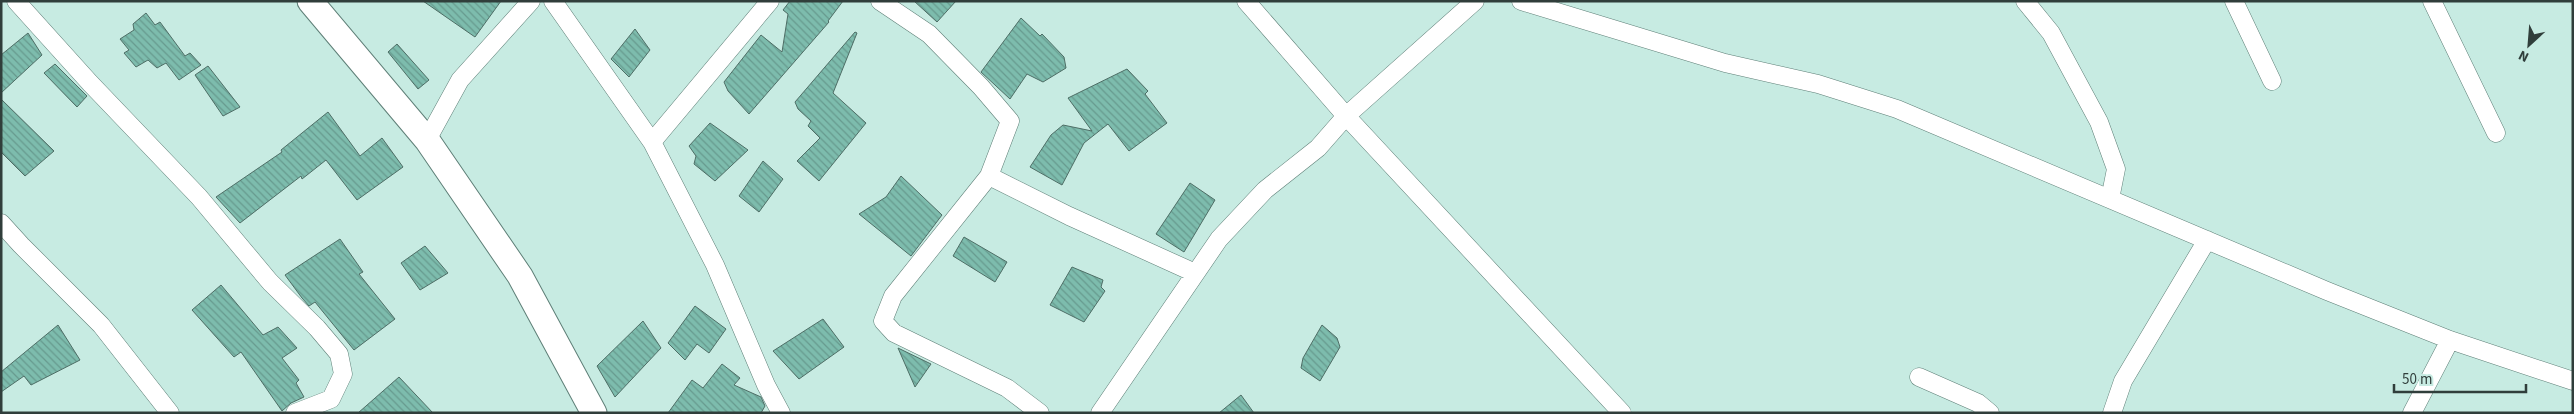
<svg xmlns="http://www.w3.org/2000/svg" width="2574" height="414" viewBox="0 0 2574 414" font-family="'Source Sans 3',sans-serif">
  <defs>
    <pattern id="building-back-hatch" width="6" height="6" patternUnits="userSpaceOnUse" patternTransform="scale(1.25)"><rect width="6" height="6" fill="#7dbcad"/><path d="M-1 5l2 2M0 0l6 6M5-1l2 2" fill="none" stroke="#679a8e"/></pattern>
  </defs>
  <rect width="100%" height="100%" fill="#c7ebe2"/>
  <!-- building -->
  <path fill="url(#building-back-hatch)" stroke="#4e6e66" d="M423 1H501L475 37Z
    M790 1H843L828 21 829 22 749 114 728 91 724 82 761 35 782 52 788 14 783 10Z
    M914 1H956L937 22Z
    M146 13 155 25 160 22 185 56 190 53 201 65 179 80 166 63 157 68 148 60 136 67 124 53 129 50 120 39 134 30 133 24Z
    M1021 18 1040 36 1042 34 1064 57 1066 68 1043 82 1027 74 1010 99 981 72Z
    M635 29 650 50 629 77 611 59Z
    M855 32 857 33 833 93 866 123 819 181 797 161 820 138 808 126 811 121 798 109 795 102Z
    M28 33 42 55 1 93V55Z
    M397 44 429 80 418 89 388 52Z
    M55 64 87 96 77 107 44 73Z
    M208 66 240 107 223 116 195 75Z
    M1127 69 1148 91 1145 94 1167 123 1129 151 1108 124 1084 143 1062 185 1030 167 1051 135 1063 125 1092 131 1068 98Z
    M1 99 54 151 25 176 1 152Z
    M328 112 360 156 382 138 403 167 357 200 326 160 302 179 301 176 240 223 216 197 282 152 281 150Z
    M710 123 748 150 715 181 694 164 696 156 689 146Z
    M763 161 783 179 759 212 739 196Z
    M901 176 942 215 911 256 859 214 886 197Z
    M1190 183 1215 200 1184 252 1156 234Z
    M964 237 1007 262 995 282 953 256Z
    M340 239 363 272 359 274 395 319 354 350 315 302 309 306 302 298 285 275Z
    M425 246 448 273 420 290 401 263Z
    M1072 267 1103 280 1101 287 1105 291 1084 322 1050 305Z
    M221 285 263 335 278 327 297 348 282 358 299 380 296 383 304 397 291 403 282 411 241 352 234 357 192 310Z
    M695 306 726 329 709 353 697 344 685 360 668 343Z
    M823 319 844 347 799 379 773 351Z
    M643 321 661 348 615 397 597 366Z
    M58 325 80 360 31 385 24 376 1 392V372Z
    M1322 325 1337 338 1340 347 1320 381 1301 368 1303 358Z
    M898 348 931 364 915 387Z
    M722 364 740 378 734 385 761 397 765 406 761 413H668L692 380 703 388Z
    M399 377 433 413H358Z
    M1241 395 1254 413H1219Z"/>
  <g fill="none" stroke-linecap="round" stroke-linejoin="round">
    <!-- street casing -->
    <g stroke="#5e7f77" stroke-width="19">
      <path id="street" d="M16 1 90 83 199 197 270 282 317 328 339 354 343 374 331 399 295 413
        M553 1 652 142 715 265 766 385 781 413
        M880 1 929 34 981 87 1010 121 989 176 893 296 883 321 894 333 1007 388 1040 413
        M1246 1 1346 116 1622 413
        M1521 1 1725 63 1818 84 1897 109 2327 291 2450 340 2573 381
        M2025 1 2051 33 2099 122 2116 169 2110 199
        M2234 1 2272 81
        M2432 1 2496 133
        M427 140 460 80 531 1
        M652 142 770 1
        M989 176 1069 216 1195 273
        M1 223 21 245 101 325 170 413
        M1919 377 1978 403 1990 413
        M1100 413 1219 239 1265 190 1318 148 1346 116 1475 1
        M2112 413 2123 381 2207 240
        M2412 413 2450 340"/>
    </g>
    <!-- secondary casing -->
    <g stroke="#5e7f77" stroke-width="27">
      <path id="secondary" d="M310 1 427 140 520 276 594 413"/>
    </g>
    <!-- street -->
    <use href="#street" stroke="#fff" stroke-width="18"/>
    <!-- secondary -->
    <use href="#secondary" stroke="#fff" stroke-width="25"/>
  </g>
  <!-- border -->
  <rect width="2574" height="414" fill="none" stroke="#303e3b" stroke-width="5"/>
  <!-- north arrow -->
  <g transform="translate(2529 45) rotate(206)" stroke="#c7ebe2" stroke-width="4" paint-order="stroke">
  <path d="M0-4L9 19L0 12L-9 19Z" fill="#303e3b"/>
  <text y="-8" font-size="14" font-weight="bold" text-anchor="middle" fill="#303e3b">N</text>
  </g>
  <!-- scale -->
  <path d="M2394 384v8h132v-8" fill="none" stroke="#303e3b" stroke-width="2.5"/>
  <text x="2402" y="384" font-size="15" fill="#303e3b" stroke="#c7ebe2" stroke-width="4" paint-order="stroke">50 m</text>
</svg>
